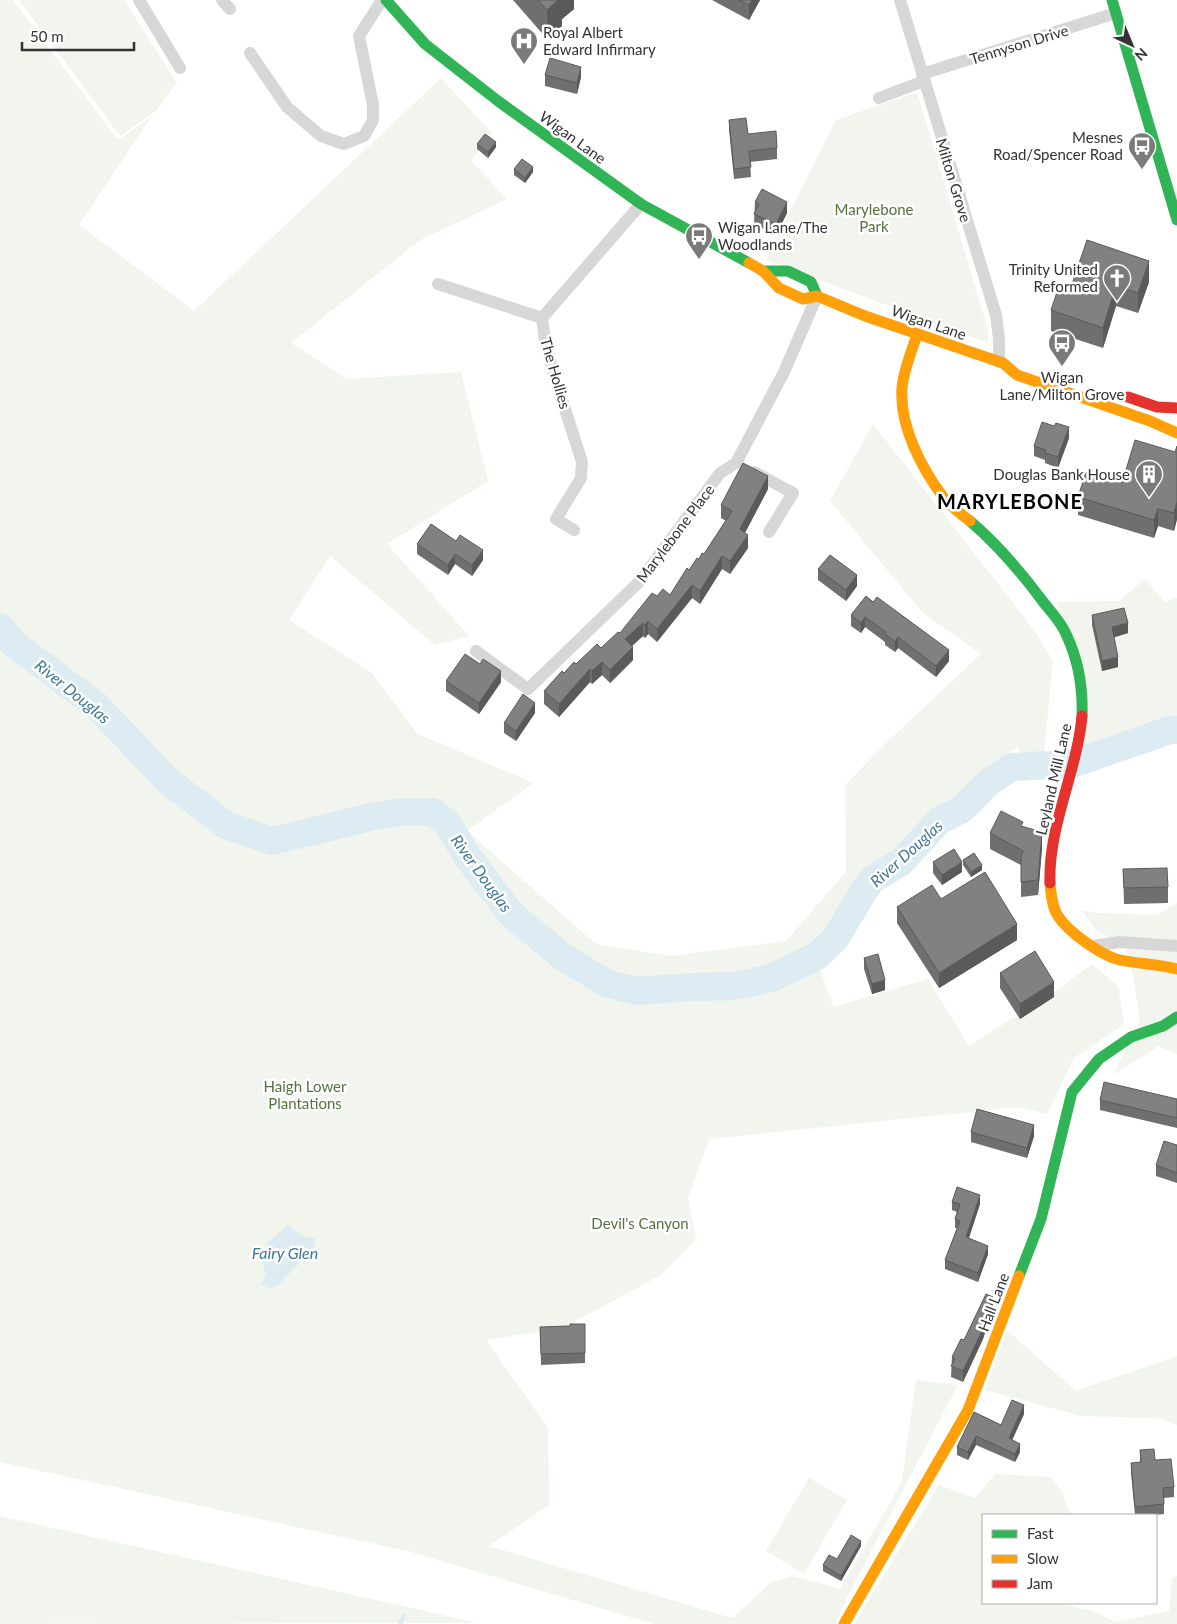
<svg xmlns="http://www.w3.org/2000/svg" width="1177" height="1624" viewBox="0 0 1177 1624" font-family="Lato,sans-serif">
  <rect width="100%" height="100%" fill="#fff"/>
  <!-- green -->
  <path fill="#f1f5ed" d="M0 0H13L118 140 151 117 79 225 194 311 441 78 492 133 471 161 507 199 420 240 291 343 347 379 461 372 488 481 387 544 469 636 435 645 330 556 289 620 372 673 418 734 533 783 467 831 596 944 672 956 786 941 846 872 845 785 886 743 981 654 922 612 830 501 873 424 1006 594 1037 635 1053 661 1042 773 1023 782 1018 746 877 863 873 904 820 970 834 1007 928 979 969 1046 1057 990 1092 964 1118 986 1124 1024 1074 1058 1047 1114 1018 1107 709 1139 688 1198 696 1239 661 1275 563 1328 486 1340 548 1428 549 1505 489 1546 732 1618 772 1582 794 1576 840 1589 893 1498 902 1480 916 1380 958 1385 841 1609 836 1624H654L411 1552 0 1462Z
    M19 0H124L177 83 156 111 120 136Z
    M917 92 988 330V343L766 260 836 120Z
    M1145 579 1165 602 1177 598V740L1080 749 1082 658 1056 602 1119 601Z
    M1177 903V1054L1159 1046 1113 1075 1140 1021 1133 975 1125 948 1096 930 1081 910 1099 913 1157 915Z
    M1007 1330 1076 1391 1177 1356V1425L1159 1418 1081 1416 985 1390Z
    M995 1474 1050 1477 1062 1492 1071 1515H983V1603H1055L1093 1611 1115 1622 1169 1611 1172 1578 1177 1576V1624H854L939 1485 975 1498Z
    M809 1478 847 1500 804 1574 766 1551Z
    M0 1516 478 1623 0 1624Z"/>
  <!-- water -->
  <path fill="#ddebf3" d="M288 1225 304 1237 315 1238 314 1248 280 1283 270 1289 261 1284 266 1275 261 1258 269 1241Z"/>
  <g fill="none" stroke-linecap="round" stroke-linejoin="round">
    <!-- stream -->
    <path stroke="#ddebf3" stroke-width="4.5" d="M401 1624 403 1616"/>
    <!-- river -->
    <path stroke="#ddebf3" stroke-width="28" d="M0 627 14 644 97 706 168 781 226 825 272 841 375 816 403 812H433L447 823 467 856 511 914 563 957 608 984 637 991 690 987 735 986 771 978 817 956 835 939 865 889 873 879 901 862 940 820 962 809 989 782 1012 767 1072 764 1170 730H1177"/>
    <!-- street -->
    <path stroke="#d7d7d7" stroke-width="12" d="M139 0 180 68
      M222 0 230 9
      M900 0 996 315 999 339V362
      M250 53 287 107 321 136 344 144 364 136 373 120V105L359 36 382 0
      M922 74 1116 13
      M879 98 924 81
      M438 284 542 318
      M754 472 793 493 769 532
      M574 530 556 519 581 478 582 462 553 372 545 341 542 318 641 204
      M476 651 528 689 640 581 720 473 736 463 784 372 817 296
      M1092 946 1120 942 1177 946"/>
    <!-- fast -->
    <path stroke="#30b455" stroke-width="11" d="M386 0 425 44 498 101 641 204 749 263
      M1112 0 1177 220
      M763 271H788L811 282 817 296
      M970 521C998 545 1022 573 1044 603 1052 613 1061 622 1066 634 1078 659 1083 688 1082 716
      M1019 1276 1041 1219 1072 1092 1099 1059 1131 1037 1163 1026 1177 1017"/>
    <!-- slow -->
    <path stroke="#ff9f0a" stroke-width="11" d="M749 263 763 271 779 288 803 299 817 296 865 316 1003 363 1017 375 1150 421 1177 433
      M917 335C911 352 904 369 902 387 899 425 921 468 944 498 951 507 961 514 970 521
      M1050 883C1051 894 1052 907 1058 916 1068 932 1102 956 1120 960 1139 964 1158 964 1177 969
      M844 1624 968 1410 1019 1276"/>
    <!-- jam -->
    <path stroke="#e5322d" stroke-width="11" d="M1128 397 1157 407 1177 408
      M1050 883C1048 826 1077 772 1082 716"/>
  </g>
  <!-- wall -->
  <path fill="#6f6f6f" d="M513 0H574V9L562 19V26L547 39Z
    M712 0H760L749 20Z
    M545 75 581 77 577 94 545 86Z
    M729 120 748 134 777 148V159L750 162 751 177 734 179 729 130Z
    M477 144 496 147 488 158 477 149Z
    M514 169 533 172 525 183 514 175Z
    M755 202 787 213 776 235 754 224Z
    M1087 240 1149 282 1138 313 1116 306 1103 348 1051 331V310L1069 293Z
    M1069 438 1058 468 1045 463V460L1034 456V446Z
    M1177 446V519L1174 531 1158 526 1154 538 1078 515V497L1122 483 1175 452Z
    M768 489 745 533 748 548 730 574 722 569 700 604 692 598 657 642 648 634 645 638 643 636 632 646 633 660 610 683 602 675 592 684 590 682 559 717 544 704V691L564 673 601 648 620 633 657 596 670 595 689 570 699 559 704 554 726 521 721 518V505Z
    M456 541 483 560 472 576 455 564 448 575 417 554V544Z
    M818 569 857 586 846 601 818 580Z
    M866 596 949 661 936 677 898 648 895 652 885 645V642L865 627 861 633 851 626V615Z
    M1092 615 1128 633 1114 637 1118 667 1102 671 1092 625Z
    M446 681 501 682 479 714 446 691Z
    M535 713 516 741 504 733V723Z
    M1023 826 1042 848 1038 895 1021 897V865L990 849V833Z
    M963 860 982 870 971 877 963 865Z
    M933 862 962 872 942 885 933 873Z
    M1123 869 1168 887V903L1124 904Z
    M897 907 1017 940 939 988 897 923Z
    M864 958 885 990 872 994 864 969Z
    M1000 973 1054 997 1020 1019 1000 988Z
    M1177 1099V1128L1100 1110V1100Z
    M971 1132 1034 1136 1027 1158 971 1142Z
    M1177 1145V1183L1156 1176V1165Z
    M952 1202 980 1204 969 1238 988 1254 978 1282 945 1269V1260L957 1228H955V1219L957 1212 952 1210Z
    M993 1307 983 1339 963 1382 951 1377 952 1357 964 1340Z
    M570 1326 585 1353V1363L541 1365 540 1327Z
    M974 1412 1001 1425 1024 1414 1012 1440 1020 1452 1015 1462 976 1445 968 1460 957 1455V1447Z
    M1140 1450 1155 1460 1174 1487V1497L1164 1498V1514L1153 1515H1135L1131 1473V1463L1140 1462Z
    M861 1546 841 1581 823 1571V1565L837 1559Z"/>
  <!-- shaded-wall -->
  <path fill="#5a5a5a" d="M558 0H574V9L562 19V26L547 39V10Z
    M752 0H760L749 20V5Z
    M581 67V77L577 94V83Z
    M496 142V147L488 158V152Z
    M533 167V172L525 183V178Z
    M787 202V213L776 235V224Z
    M1149 261V282L1138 313V293Z
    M1116 285V306L1103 348V328Z
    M1069 427V438L1058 468V457Z
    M768 476V489L740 542V529Z
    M1177 502V519L1174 531V513Z
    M1158 509V526L1154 538V520Z
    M748 535V548L730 574V561Z
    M483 550V560L472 576V565Z
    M455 554V564L448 575V565Z
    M722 556V569L700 604V591Z
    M857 575V586L846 601V590Z
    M692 585V598L657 642V629Z
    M865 617V627L861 633V623Z
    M648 621V634L645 638V625Z
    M643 623V636L625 652V639Z
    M1128 623V633L1112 638V627Z
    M898 637V648L895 652V642Z
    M633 647V660L610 683V670Z
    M949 650V661L936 677V666Z
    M1118 657V667L1102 671V661Z
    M602 662V675L592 684V671Z
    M590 669V682L559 717V704Z
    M501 671V682L479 714V703Z
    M535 703V713L516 741V731Z
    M1042 832V848L1038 895V880Z
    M962 862V872L942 885V875Z
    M982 865V870L971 877V872Z
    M1017 924V940L939 988V973Z
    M885 980V990L872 994V984Z
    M1054 982V997L1020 1019V1004Z
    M1034 1125V1136L1027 1158V1148Z
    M980 1195V1204L966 1246V1237Z
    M988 1246V1254L978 1282V1273Z
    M993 1297V1307L983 1339 963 1382V1371Z
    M1024 1405V1414L1009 1447V1438Z
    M976 1436V1445L968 1460V1452Z
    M1020 1444V1452L1015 1462V1454Z
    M861 1541V1546L841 1581V1576Z"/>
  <!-- building -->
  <path fill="#818181" stroke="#5a5a5a" d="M538 0H558L547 10Z
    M739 0H752L749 5Z
    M550 58 581 67 577 83 545 75Z
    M746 118 748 134 776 131 777 148 749 151 751 167 734 169 729 120Z
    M485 134 496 142 488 152 477 144Z
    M522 159 533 167 525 178 514 169Z
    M762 189 787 202 776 224 754 214 759 204 755 202Z
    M1087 240 1149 261 1138 293 1116 285 1103 328 1051 310 1058 289 1069 293Z
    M1042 422 1054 426 1056 423 1069 427 1058 457 1045 453 1046 450 1034 446Z
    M1135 440 1175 452 1177 446V502L1174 513 1158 509 1154 520 1078 497 1086 472 1122 483Z
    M743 463 768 476 740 529 748 535 730 561 722 556 700 591 692 585 657 629 648 621 645 625 643 623 625 639 633 647 610 670 602 662 592 671 590 669 559 704 544 691 562 671 564 673 574 662 576 664 597 644 601 648 618 632 620 633 652 593 657 596 663 589 670 595 687 568 689 570 697 558 699 559 702 553 704 554 732 511 721 505Z
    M431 524 456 541 460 535 483 550 472 565 455 554 448 565 417 544Z
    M830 555 857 575 846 590 818 569Z
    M866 596 873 602 877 597 949 650 936 666 898 637 895 642 885 634 886 632 865 617 861 623 851 615Z
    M1124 608 1128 623 1112 627 1118 657 1102 661 1092 615Z
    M465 654 480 664 483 659 501 671 479 703 446 681Z
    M523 694 535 703 516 731 504 723Z
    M1001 811 1023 822 1021 826 1042 832 1038 880 1021 882V858L1023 851 990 833Z
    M954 849 962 862 942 875 933 862Z
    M974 853 982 865 971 872 963 860Z
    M1167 868 1168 887 1124 888 1123 869Z
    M985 872 1017 924 939 973 897 907 932 885 941 899Z
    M1035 951 1054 982 1020 1004 1000 973Z
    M878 954 885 980 872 984 864 958Z
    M1104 1082 1177 1099V1118L1100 1100Z
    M977 1109 1034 1125 1027 1148 971 1132Z
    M1164 1141 1177 1145V1173L1156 1165Z
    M957 1187 980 1195 966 1237 988 1246 978 1273 945 1260 960 1221 955 1219 960 1204 952 1202Z
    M986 1294 993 1297 983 1329 963 1371 951 1366 955 1359 952 1357 961 1339 964 1340Z
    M570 1324H585V1353L541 1354 540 1327 570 1326Z
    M1012 1400 1024 1405 1009 1438 1020 1444 1015 1454 976 1436 968 1452 957 1447 974 1412 1001 1425Z
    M1154 1449 1155 1460 1171 1459 1174 1487 1163 1488 1164 1504 1135 1507 1131 1463 1141 1462 1140 1450Z
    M851 1535 861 1541 841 1576 823 1565 829 1555 837 1559Z"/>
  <!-- icons -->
  <defs>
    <g id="hospital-pin" transform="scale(1.4375)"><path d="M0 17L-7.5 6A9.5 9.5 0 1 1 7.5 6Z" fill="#7a7a7a" stroke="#fff"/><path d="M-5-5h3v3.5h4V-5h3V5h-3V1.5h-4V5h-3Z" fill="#fff"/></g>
    <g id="bus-pin" transform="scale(1.4375)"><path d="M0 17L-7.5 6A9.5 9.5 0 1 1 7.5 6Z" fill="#7a7a7a" stroke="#fff"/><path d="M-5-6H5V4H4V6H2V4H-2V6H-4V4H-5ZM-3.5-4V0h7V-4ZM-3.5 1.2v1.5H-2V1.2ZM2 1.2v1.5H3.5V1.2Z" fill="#fff"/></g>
    <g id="church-pin" transform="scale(1.4375)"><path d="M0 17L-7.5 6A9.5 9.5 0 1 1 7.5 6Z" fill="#7a7a7a" stroke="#fff"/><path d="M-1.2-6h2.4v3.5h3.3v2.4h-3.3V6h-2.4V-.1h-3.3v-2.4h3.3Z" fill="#fff"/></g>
    <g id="building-pin" transform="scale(1.4375)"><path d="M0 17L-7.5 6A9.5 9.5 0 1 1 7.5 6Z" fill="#7a7a7a" stroke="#fff"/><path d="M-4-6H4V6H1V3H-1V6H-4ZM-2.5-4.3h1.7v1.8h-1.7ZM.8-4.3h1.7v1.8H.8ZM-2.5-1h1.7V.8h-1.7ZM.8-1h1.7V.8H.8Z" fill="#fff"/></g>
  </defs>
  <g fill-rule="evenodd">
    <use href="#hospital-pin" x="524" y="41"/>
    <use href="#bus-pin" x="1142" y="146"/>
    <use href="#bus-pin" x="699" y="236"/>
    <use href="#church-pin" x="1117" y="278"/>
    <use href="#bus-pin" x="1062" y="343"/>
    <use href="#building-pin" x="1149" y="474"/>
  </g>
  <g text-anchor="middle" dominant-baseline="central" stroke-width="5" stroke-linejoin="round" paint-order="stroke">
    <!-- poi labels -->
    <g font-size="15" fill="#333" stroke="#fff" text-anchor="end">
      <text x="543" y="32" text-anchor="start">Royal Albert<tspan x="543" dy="17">Edward Infirmary</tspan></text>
      <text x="1123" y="137">Mesnes<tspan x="1123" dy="17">Road/Spencer Road</tspan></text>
      <text x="718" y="227" text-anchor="start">Wigan Lane/The<tspan x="718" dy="17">Woodlands</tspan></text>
      <text x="1098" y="269">Trinity United<tspan x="1098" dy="17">Reformed</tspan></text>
      <text x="1062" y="377" text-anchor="middle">Wigan<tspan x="1062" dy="17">Lane/Milton Grove</tspan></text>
      <text x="1130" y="474">Douglas Bank House</text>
    </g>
    <!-- street labels -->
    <g font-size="15" fill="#333" stroke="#fff">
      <text transform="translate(1019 44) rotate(-17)">Tennyson Drive</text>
      <text transform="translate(573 137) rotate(36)">Wigan Lane</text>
      <text transform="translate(954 180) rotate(73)">Milton Grove</text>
      <text transform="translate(929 322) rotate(19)">Wigan Lane</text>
      <text transform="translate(556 373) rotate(74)">The Hollies</text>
      <text transform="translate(675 533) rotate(-53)">Marylebone Place</text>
      <text transform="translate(1053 779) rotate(-77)">Leyland Mill Lane</text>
      <text transform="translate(993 1302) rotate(-69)">Hall Lane</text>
    </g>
    <!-- park labels -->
    <g font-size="15" fill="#56703f" stroke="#fff">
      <text x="874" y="209">Marylebone<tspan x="874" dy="17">Park</tspan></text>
      <text x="305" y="1086">Haigh Lower<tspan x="305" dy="17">Plantations</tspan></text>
      <text x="640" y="1223">Devil's Canyon</text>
    </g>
    <!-- water labels -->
    <g font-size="16" font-style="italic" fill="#3f7597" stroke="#fff">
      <text transform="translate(73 691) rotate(39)">River Douglas</text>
      <text transform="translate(906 853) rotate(-42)">River Douglas</text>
      <text transform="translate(482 873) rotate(54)">River Douglas</text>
      <text x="285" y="1252">Fairy Glen</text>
    </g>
    <!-- district labels -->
    <g font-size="20" font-weight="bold" letter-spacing="1" fill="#000" stroke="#fff">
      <text x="1010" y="501">MARYLEBONE</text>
    </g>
  </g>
  <!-- legend -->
  <rect x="982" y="1514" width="175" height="90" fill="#ffffff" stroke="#adadad"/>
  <rect x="992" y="1530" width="25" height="8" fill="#30b455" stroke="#adadad"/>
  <text x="1027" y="1539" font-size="15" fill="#333333">Fast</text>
  <rect x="992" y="1555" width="25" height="8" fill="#ff9f0a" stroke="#adadad"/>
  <text x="1027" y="1564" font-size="15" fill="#333333">Slow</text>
  <rect x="992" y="1580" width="25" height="8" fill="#e5322d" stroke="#adadad"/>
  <text x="1027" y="1589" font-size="15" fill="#333333">Jam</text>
  <!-- north arrow -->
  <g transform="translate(1132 45) rotate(136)" stroke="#ffffff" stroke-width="4" paint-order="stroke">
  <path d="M0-4L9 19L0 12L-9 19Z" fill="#333333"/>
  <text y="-8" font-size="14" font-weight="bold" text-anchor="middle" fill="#333333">N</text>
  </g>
  <!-- scale -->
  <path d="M22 42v8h112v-8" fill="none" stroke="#333333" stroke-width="2.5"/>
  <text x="30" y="42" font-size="15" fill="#333333" stroke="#ffffff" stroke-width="4" paint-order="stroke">50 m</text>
</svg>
